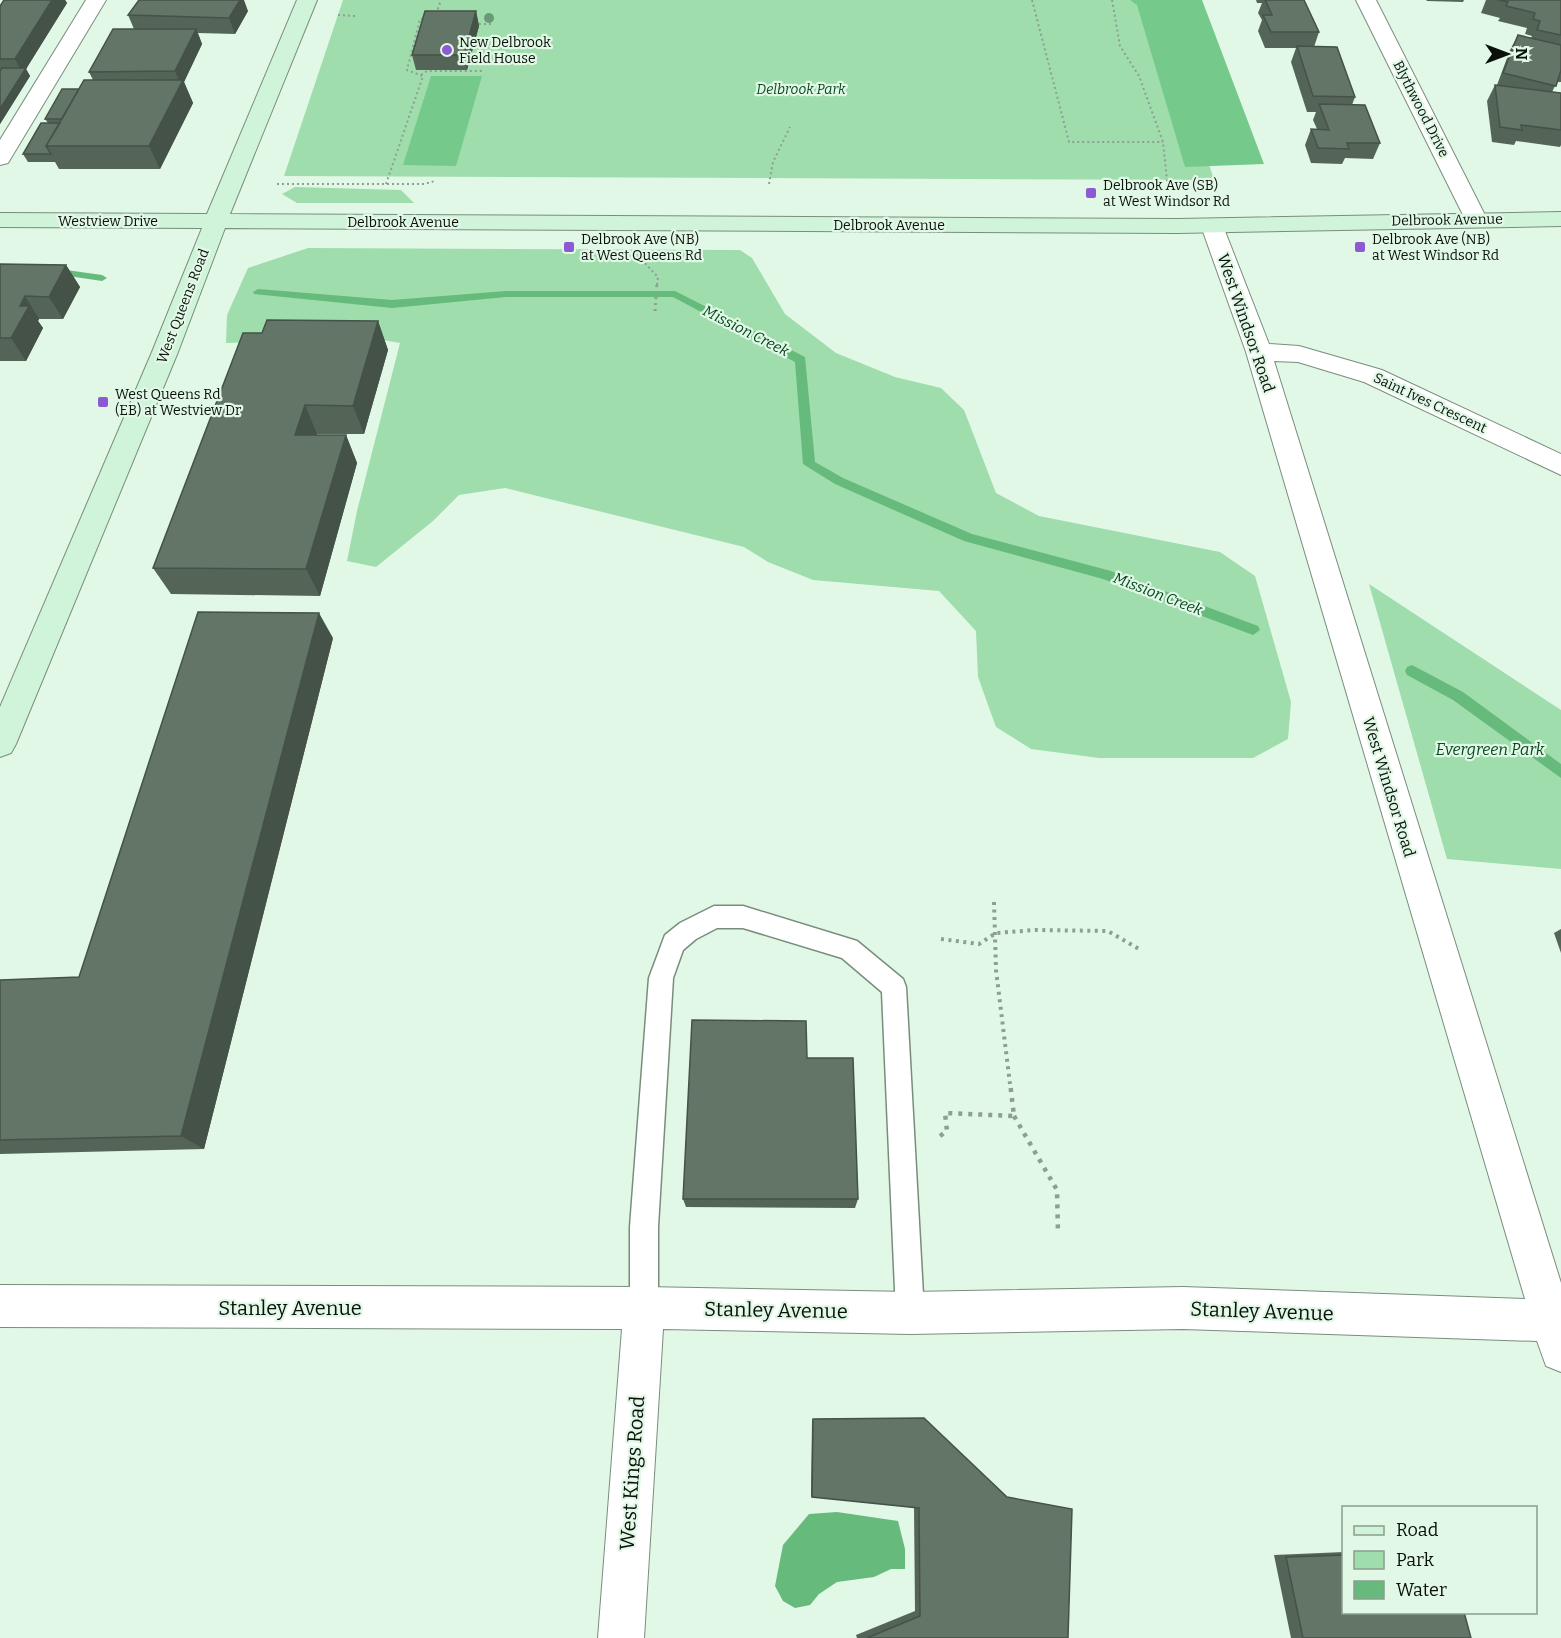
<svg xmlns="http://www.w3.org/2000/svg" width="1561" height="1638" viewBox="0 0 1561 1638" font-family="Bitter,serif">
  <rect width="100%" height="100%" fill="#e2f8e6"/>
  <!-- green -->
  <path fill="#9fddac" d="M343 0H1158L1214 180 284 176Z
    M295 187 401 190 414 203H297L282 194Z
    M308 248 740 250 752 258 785 314 836 353 895 377 941 388 964 410 996 493 1039 516 1220 552 1255 576 1291 702 1288 739 1253 758H1099L1031 749 996 727 978 677 976 631 939 591 813 580 768 562 744 547 505 488 459 495 433 521 376 567 347 561 357 511 400 343 371 338 226 343 227 315 248 268Z
    M1369 584 1561 710V869L1447 859Z"/>
  <!-- forest -->
  <path fill="#75c98a" d="M1130 0H1202L1264 164 1185 167 1137 5Z
    M431 76H482L456 166 403 165Z"/>
  <!-- water -->
  <path fill="#66ba7c" d="M837 1512 898 1521 905 1549V1569H891L874 1577 837 1582 819 1594 810 1605 795 1608 783 1601 775 1586 783 1545 809 1514Z"/>
  <g fill="none" stroke-linecap="round" stroke-linejoin="round">
    <!-- stream -->
    <path fill="#66ba7c" fill-rule="evenodd" d="M52 268 102 275 107 278 102 281 48 273 47 271Z
      M258 289 392 300 506 291H675L805 357 815 462 843 478 972 534 1111 571 1258 626 1260 630 1253 635 1103 579 964 541 835 484 803 464 795 362 673 297H506L392 308 254 294 253 292Z
      M1412 665 1463 692 1561 764V778L1453 700 1407 675 1405 671 1407 667Z"/>
    <!-- lane casing -->
    <g stroke="#798d7d" stroke-width="3">
      <path id="lane" d="M714 906H743L857 941 903 979 906 987 924 1313 920 1323 910 1327 900 1323 896 1313 882 992 842 958 743 928H717L696 939 683 950 673 978 658 1227V1308L654 1318 644 1322 634 1318 630 1308V1227L649 978 665 935 680 923Z"/>
    </g>
    <!-- street casing -->
    <g stroke="#798d7d" stroke-width="2">
      <path id="street" d="M86 0H106L11 158 8 163 0 165V140Z
        M1356 0H1376L1487 219 1484 224 1476 226 1468 224 1465 219Z
        M1212 219 1220 221 1223 226 1269 344 1299 346 1382 370 1561 454V475L1364 382 1298 362 1274 361 1561 1283V1372L1546 1366 1537 1341 1183 1329 910 1334 663 1329 644 1638H598L622 1329 0 1327V1285L644 1287 910 1292 1183 1287 1525 1299 1246 352 1201 226 1204 221Z"/>
    </g>
    <!-- secondary casing -->
    <g stroke="#798d7d" stroke-width="2">
      <path id="secondary" d="M297 0H317L230 214 1177 219 1561 212V226L1177 233 225 228 178 352 16 744 11 753 0 757V707L152 352 202 228 0 227V213L207 214Z"/>
    </g>
    <!-- path-far3 -->
    <path stroke="#8e9e91" stroke-width="2" stroke-dasharray="2 3" stroke-linecap="butt" d="M1032 0 1069 142H1163
      M1112 0 1120 46 1139 76 1163 142 1168 190
      M436 14 441 0
      M338 15 355 16
      M474 24H491
      M421 75 427 71H483
      M277 184H424L435 181
      M386 184 423 76 407 70 420 19H427
      M769 184 773 162 790 127
      M638 256 658 277 657 285"/>
    <!-- path-far2 -->
    <path stroke="#8e9e91" stroke-width="3" stroke-dasharray="2 4" stroke-linecap="butt" d="M655 311 657 283"/>
    <!-- path-far1 -->
    <path stroke="#8e9e91" stroke-width="4" stroke-dasharray="3 4.5" stroke-linecap="butt" d="M994 902 996 970 1010 1084
      M941 939 979 944 996 933 1035 930 1108 931 1139 949"/>
    <!-- path -->
    <path stroke="#8e9e91" stroke-width="4.5" stroke-dasharray="4 6" stroke-linecap="butt" d="M1014 1116 1057 1190 1058 1233
      M940 1136 947 1131 945 1113 1014 1116 1010 1082"/>
    <!-- lane -->
    <use href="#lane" fill="#fff" fill-rule="evenodd"/>
    <!-- street -->
    <use href="#street" fill="#fff" fill-rule="evenodd"/>
    <!-- secondary -->
    <use href="#secondary" fill="#cff4da" fill-rule="evenodd"/>
  </g>
  <!-- trees -->
  <circle fill="#6b987a" cx="489" cy="18" r="5"/>
  <!-- wall -->
  <path fill="#546558" d="M4 0H65L67 3 26 69 30 76 0 124V6Z
    M1256 0H1304L1319 32 1314 47 1355 97 1352 105 1380 143 1373 159 1345 158 1342 164 1311 163 1305 145 1311 129H1317L1313 120 1316 112H1307L1291 62 1296 48H1265L1258 31 1262 20 1258 13 1262 3H1257Z
    M1426 0H1464L1463 2 1427 1Z
    M1486 0H1561V82H1557L1552 92 1561 93V145L1560 147 1516 141 1514 145 1492 142 1487 101 1495 85H1497L1510 50 1518 35 1531 38 1532 36 1525 34 1527 28 1498 21 1500 18 1481 13Z
    M248 11 235 34 198 33 202 44 184 82 193 103 160 169H59L55 162H28L23 154 48 123 45 119 79 89 93 80 89 72 134 29 128 15Z
    M476 11 479 26 467 70H416L412 55Z
    M0 264 66 265 80 287 63 319H39L38 321 43 328 26 361H0Z
    M378 321 388 350 364 434H317V435H346L357 463 320 596 171 594 153 568Z
    M333 638 204 1149 0 1154V980L79 977Z
    M1561 929V953L1554 933Z
    M807 1058 858 1199 855 1208 686 1207 683 1199Z
    M924 1418 1068 1638H857L856 1635 915 1611 914 1507 812 1497 811 1496 812 1421 813 1419Z
    M1344 1552V1612L1471 1638H1291L1274 1555Z"/>
  <!-- shaded-wall -->
  <path fill="#455247" d="M52 0H65L67 3 26 69 30 76 0 124V109L22 73 15 59Z
    M240 0H244L248 11 235 34 229 18Z
    M476 11 479 26 467 70 464 55Z
    M196 29 202 44 184 82 193 103 160 169 149 146 180 84 175 71Z
    M66 265 80 287 63 319 49 297Z
    M25 296 39 319 38 321 43 328 26 361 11 338 20 306Z
    M378 321 388 350 364 434 353 406Z
    M305 405 317 434 308 463 295 435Z
    M346 435 357 463 320 596 306 569Z
    M319 613 333 638 204 1149 181 1136Z"/>
  <!-- building -->
  <path fill="#627566" stroke="#455247" stroke-width="1.5" d="M4 0H52L15 59H0V6Z
    M139 0H240L229 18 128 15Z
    M1265 0H1304L1319 32H1271L1263 15H1272Z
    M1498 0H1561V35L1537 30 1540 21 1533 19 1535 13 1506 6 1508 2Z
    M425 11H476L464 55H412Z
    M113 29H196L175 71 89 72Z
    M1518 35 1561 45V70L1556 86 1503 73Z
    M1297 46 1337 47 1355 97 1313 96Z
    M2 68H26L0 109V71Z
    M84 80H183L149 146H46Z
    M1495 85 1561 93V130L1521 125 1522 130 1500 127Z
    M62 89H79L62 119H45Z
    M1319 104 1365 105 1380 143H1347L1349 149 1318 148 1311 129 1329 130Z
    M41 123H60L46 146 51 154H23Z
    M0 264 66 265 49 297 25 296 20 306H29L11 338H0Z
    M267 320 378 321 353 406 305 405 295 435H346L306 569 153 568 243 333H262Z
    M198 612 319 613 181 1136 0 1140V980L79 977Z
    M692 1020 806 1021 807 1058H853L858 1199H683Z
    M924 1418 1007 1497 1072 1509 1068 1638H867L920 1616 919 1508 812 1497 813 1419Z
    M1344 1555V1612H1464L1471 1638H1303L1286 1557Z"/>
  <!-- markers -->
  <g fill="#8e5ad3" stroke="#e2f8e6" stroke-width="2">
    <circle cx="447" cy="50" r="6"/>
    <rect x="1085" y="187" width="12" height="12" rx="3"/>
    <rect x="563" y="241" width="12" height="12" rx="3"/>
    <rect x="1354" y="241" width="12" height="12" rx="3"/>
    <rect x="97" y="396" width="12" height="12" rx="3"/>
  </g>
  <g text-anchor="middle" dominant-baseline="central" stroke-width="4.5" stroke-linejoin="round" paint-order="stroke">
    <!-- far-poi labels -->
    <g font-size="14" fill="#0a110b" stroke="#e2f8e6" text-anchor="start">
      <text x="459" y="42">New Delbrook<tspan x="459" dy="16">Field House</tspan></text>
      <text x="1103" y="185">Delbrook Ave (SB)<tspan x="1103" dy="16">at West Windsor Rd</tspan></text>
      <text x="581" y="239">Delbrook Ave (NB)<tspan x="581" dy="16">at West Queens Rd</tspan></text>
      <text x="1372" y="239">Delbrook Ave (NB)<tspan x="1372" dy="16">at West Windsor Rd</tspan></text>
      <text x="115" y="394">West Queens Rd<tspan x="115" dy="16">(EB) at Westview Dr</tspan></text>
    </g>
    <!-- far-park labels -->
    <g font-size="14" font-style="italic" fill="#0a4a22" stroke="#e2f8e6">
      <text x="801" y="89">Delbrook Park</text>
    </g>
    <!-- far-street labels -->
    <g font-size="14" fill="#0a110b" stroke="#e2f8e6">
      <text transform="translate(1421 109) rotate(63)">Blythwood Drive</text>
      <text transform="translate(1447 220) rotate(-1)">Delbrook Avenue</text>
      <text x="108" y="221">Westview Drive</text>
      <text x="403" y="222">Delbrook Avenue</text>
      <text x="889" y="225">Delbrook Avenue</text>
      <text transform="translate(183 306) rotate(-69)">West Queens Road</text>
      <text transform="translate(1430 403) rotate(25)">Saint Ives Crescent</text>
    </g>
    <!-- far-water labels -->
    <g font-size="15" font-style="italic" fill="#02451e" stroke="#e2f8e6">
      <text transform="translate(746 331) rotate(27)">Mission Creek</text>
      <text transform="translate(1158 594) rotate(21)">Mission Creek</text>
    </g>
    <!-- street labels -->
    <g font-size="16" fill="#0a110b" stroke="#e2f8e6">
      <text transform="translate(1246 323) rotate(71)">West Windsor Road</text>
      <text transform="translate(1389 787) rotate(73)">West Windsor Road</text>
    </g>
    <!-- park labels -->
    <g font-size="16" font-style="italic" fill="#0a4a22" stroke="#e2f8e6">
      <text x="1490" y="749">Evergreen Park</text>
    </g>
    <!-- near-street labels -->
    <g font-size="20" fill="#0a110b" stroke="#e2f8e6">
      <text x="290" y="1308">Stanley Avenue</text>
      <text transform="translate(776 1310) rotate(1)">Stanley Avenue</text>
      <text transform="translate(1262 1311) rotate(2)">Stanley Avenue</text>
      <text transform="translate(632 1473) rotate(-86)">West Kings Road</text>
    </g>
  </g>
  <!-- legend -->
  <rect x="1342" y="1506" width="195" height="108" fill="#e2f8e6" stroke="#8c9c8e" stroke-width="1.5"/>
  <rect x="1354" y="1526" width="30" height="9" fill="#cff4da" stroke="#8c9c8e" stroke-width="1.5"/>
  <text x="1396" y="1536" font-size="18" fill="#0a110b">Road</text>
  <rect x="1354" y="1551" width="30" height="18" fill="#9fddac" stroke="#8c9c8e" stroke-width="1.5"/>
  <text x="1396" y="1566" font-size="18" fill="#0a110b">Park</text>
  <rect x="1354" y="1581" width="30" height="18" fill="#66ba7c" stroke="#8c9c8e" stroke-width="1.5"/>
  <text x="1396" y="1596" font-size="18" fill="#0a110b">Water</text>
  <!-- north arrow -->
  <g transform="translate(1507 54) rotate(90)" stroke="#e2f8e6" stroke-width="4.5" paint-order="stroke">
  <path d="M0-4.5L10 22L0 15L-10 22Z" fill="#0a110b"/>
  <text y="-9" font-size="16" font-weight="bold" text-anchor="middle" fill="#0a110b">N</text>
  </g>
</svg>
